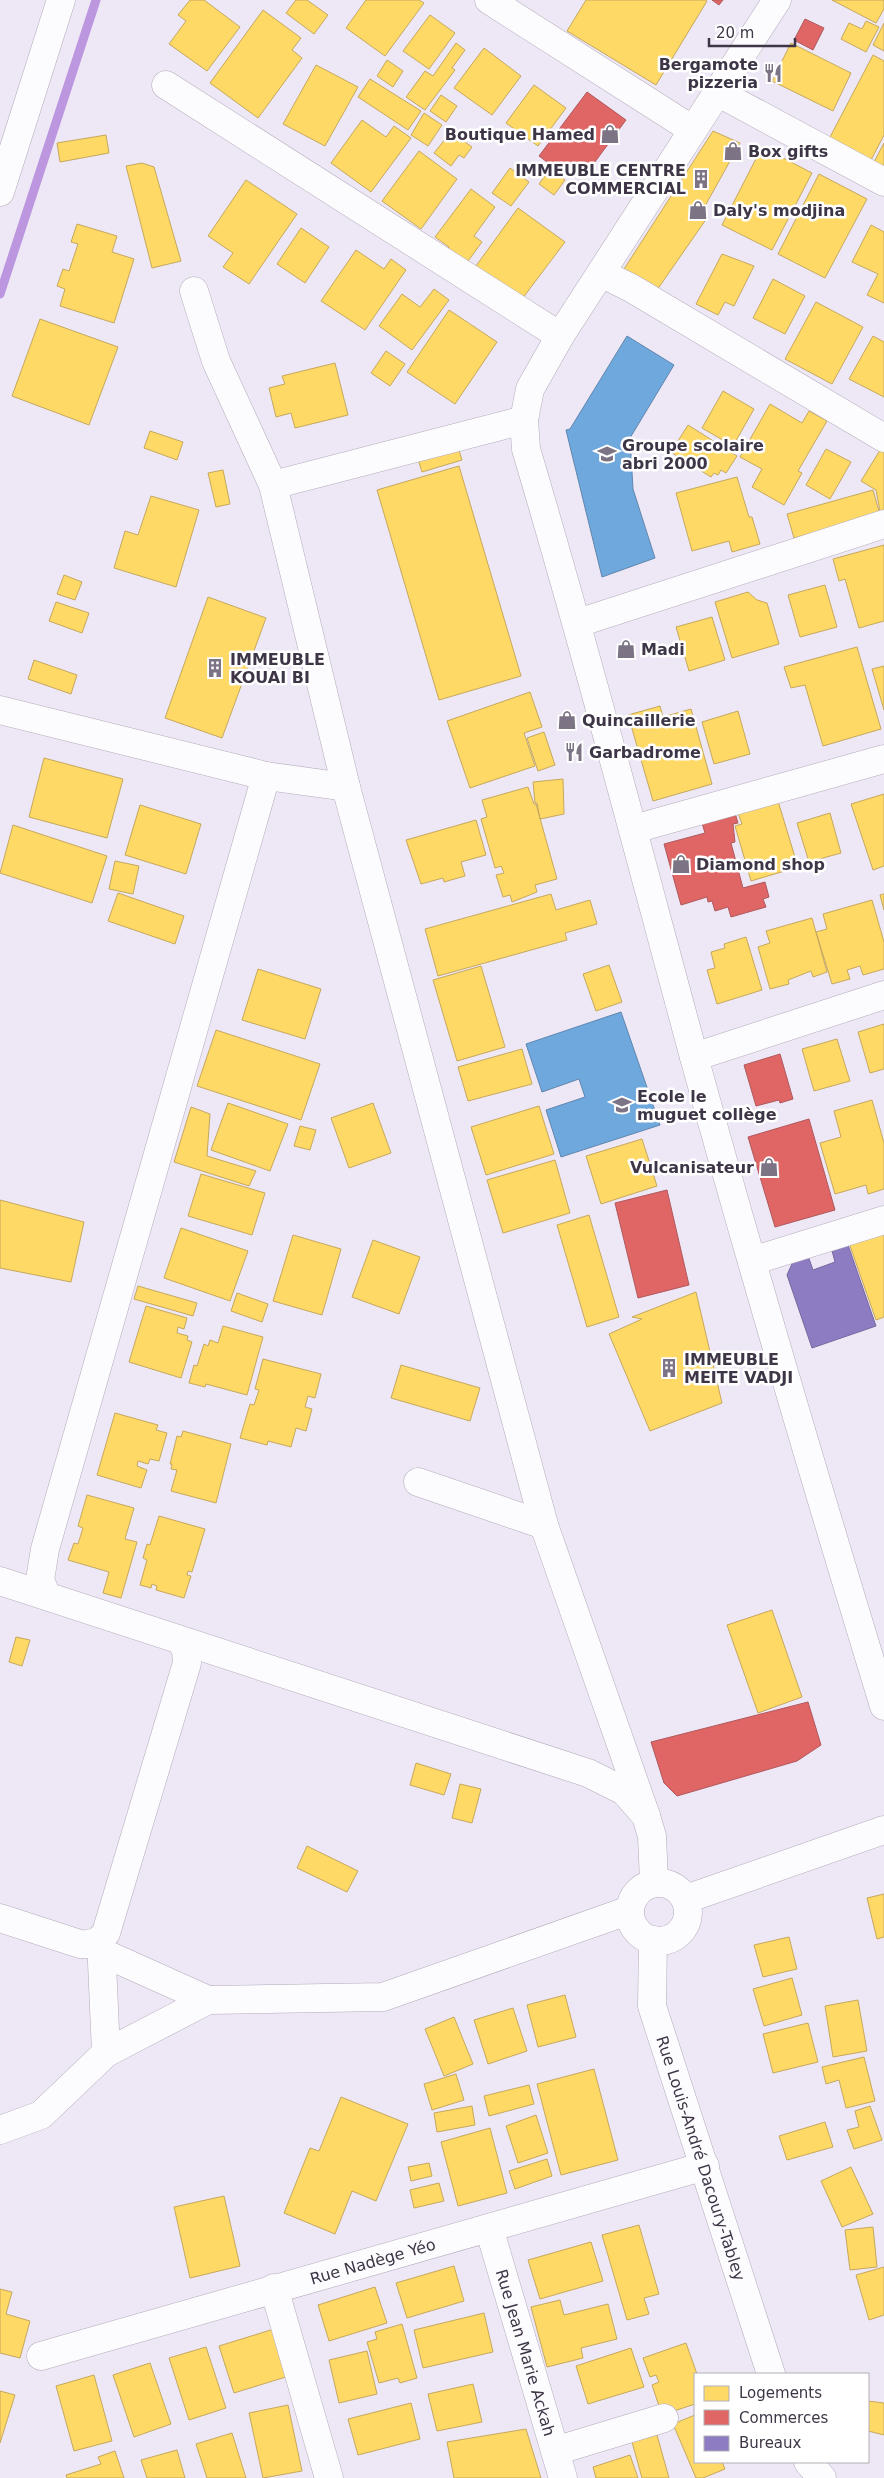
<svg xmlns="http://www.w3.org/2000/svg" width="884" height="2478" viewBox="0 0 884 2478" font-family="'DejaVu Sans',sans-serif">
  <rect width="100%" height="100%" fill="#eee7f5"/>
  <!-- homes -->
  <path fill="#ffd966" stroke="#c5a85d" d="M190 0H204L240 27 207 71 169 44 186 21 178 15Z
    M296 0H307L328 15 314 34 286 13Z
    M366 0H419L424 3 385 56 346 28Z
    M586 0H705L707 1 656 85 567 31Z
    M832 0H884V9L876 23Z
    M263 10 301 38 292 50 302 58 258 118 210 83Z
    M430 15 455 33 429 69 403 51Z
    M866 21 879 27 866 52 841 39 849 23 862 29Z
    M884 23V51L873 45Z
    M456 43 465 50 452 68 455 70 425 110 406 97 425 71 433 76Z
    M791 43 851 73 833 111 772 81Z
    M484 48 521 76 492 115 454 88Z
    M873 55 884 61V135L871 160 829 139Z
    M387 60 403 71 393 87 377 76Z
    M316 65 358 87 325 146 283 124Z
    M370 79 421 111 408 130 358 97Z
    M534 85 566 108 538 146 506 123Z
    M441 95 457 106 446 122 430 111Z
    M424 113 442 125 428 146 411 135Z
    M362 120 386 137 394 126 411 138 371 192 331 163Z
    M713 131 740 143 700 215 707 218 657 290 624 269Z
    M451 132 472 147 464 158 459 155 451 166 434 153Z
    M106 135 109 153 60 162 57 143Z
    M884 143V169L873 164Z
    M762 147 812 173 772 250 722 225Z
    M419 151 457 179 421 229 382 201Z
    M142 163 154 167 181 261 152 268 126 166Z
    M510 168 529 182 511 206 492 193Z
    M550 169 565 180 554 195 539 184Z
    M819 174 867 199 825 278 778 254Z
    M246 180 297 214 249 284 223 267 233 253 208 236Z
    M471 189 495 207 474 236 482 242 463 268 444 254 449 247 435 237Z
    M518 208 565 242 519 303 473 270Z
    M77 224 117 236 112 252 134 259 114 323 60 306 65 289 57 286 63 269 69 271 78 244 71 242Z
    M871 225 884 232V303L867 295 878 274 852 262Z
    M301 228 329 247 305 283 277 264Z
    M356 250 384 269 391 259 406 270 365 330 321 301Z
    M722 254 754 266 734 306 725 302 718 315 696 304Z
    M773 279 805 296 785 334 753 318Z
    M434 289 449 300 412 350 379 326 402 294 420 307Z
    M816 302 863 327 832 384 785 359Z
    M449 310 497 342 455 404 407 372Z
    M40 319 118 347 89 425 12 396Z
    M873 336 884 342V397L849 379Z
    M386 351 405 364 390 386 371 373Z
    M335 363 348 415 295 428 291 413 276 417 269 388 285 384 282 376Z
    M723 391 754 409 733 446 702 428Z
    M770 404 802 423 809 411 827 421 798 471 802 473 784 505 752 487 762 469 740 457Z
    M688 425 737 456 726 473 721 470 718 475 714 473 711 477 698 469 702 460 698 458 692 466 671 452Z
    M150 431 183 442 177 460 144 448Z
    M457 444 462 460 422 472 417 456Z
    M882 447 884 449V511H880L876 490 861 481Z
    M826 449 851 462 830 499 806 485Z
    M459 466 521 676 439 700 377 490Z
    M223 470 230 504 216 507 208 473Z
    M737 477 749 517H752L760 544 732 552 729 541 692 551 676 493Z
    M873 490 880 515 794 538 787 514Z
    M151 496 199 510 176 587 114 568 125 531 138 535Z
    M884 545V621L859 628 845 579 839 581 833 559Z
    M64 575 82 582 75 600 57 594Z
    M825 585 837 627 800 637 788 595Z
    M748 592 757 600 767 603 779 644 732 658 715 602Z
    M208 597 266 618 222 738 165 718Z
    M56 602 89 613 82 633 49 621Z
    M712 617 725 660 689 671 676 627Z
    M857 647 881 729 823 746 805 685 791 688 784 667Z
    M34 660 77 675 71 694 28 679Z
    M884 666V710L872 669Z
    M530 692 542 727 524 733 535 766 470 788 447 721Z
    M660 706 663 717 691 709 712 784 653 801 628 715Z
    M738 711 750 754 714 764 702 722Z
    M544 732 555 765 538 771 527 738Z
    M44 758 123 779 107 838 29 817Z
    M563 779 564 814 540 819 537 803H535L533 782Z
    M528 787 534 804H536L557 879 535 885 537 892 512 902 510 895 503 897 496 875 504 873 501 866 495 868 481 819 487 817 482 800Z
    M884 794V866L873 870 851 804Z
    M778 801 798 867 751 881 735 826 742 824 738 813Z
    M140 805 201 824 186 874 125 855Z
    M830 813 841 853 809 862 797 823Z
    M476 820 486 855 461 862 465 876 444 882 443 878 421 884 406 840Z
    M13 825 107 856 92 903 0 873Z
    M115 861 139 866 133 894 109 889Z
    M118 893 184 916 175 944 108 921Z
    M551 894 556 910 590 900 597 924 565 933 567 940 438 976 425 929Z
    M884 894V910L880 895Z
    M872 900 884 942V969L863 975 860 966 847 970 850 979 832 984 816 932 827 929 823 914Z
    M812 918 827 972 813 977 811 971 788 980 789 984 770 989 758 947 770 943 766 931Z
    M746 937 762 990 717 1004 707 970 715 968 711 952 725 948 724 944Z
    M609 965 622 1002 596 1011 583 974Z
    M481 966 505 1047 457 1061 433 980Z
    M258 969 321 989 305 1039 242 1020Z
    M884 1024V1069L870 1073 858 1032Z
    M216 1030 320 1064 301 1120 197 1086Z
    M837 1039 850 1081 814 1091 802 1049Z
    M522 1049 532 1084 468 1101 458 1067Z
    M872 1100 884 1143V1189L868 1194 866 1185 835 1194 820 1143 841 1137 834 1111Z
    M228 1103 288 1124 270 1171 211 1150Z
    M373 1103 391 1153 349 1168 331 1118Z
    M539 1106 554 1154 486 1175 471 1127Z
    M191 1107 210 1114 207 1156 256 1171 249 1186 174 1162Z
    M300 1126 316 1130 310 1150 294 1146Z
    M642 1139 657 1186 601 1204 586 1156Z
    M555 1160 570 1213 503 1233 487 1180Z
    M201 1174 265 1193 252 1235 188 1216Z
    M0 1200 84 1222 71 1282 0 1268Z
    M589 1215 619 1317 587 1327 557 1225Z
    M181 1228 248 1251 230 1301 164 1278Z
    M884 1231V1317L876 1320 849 1243Z
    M293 1235 341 1249 322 1315 273 1301Z
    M373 1240 420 1257 399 1314 352 1297Z
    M138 1286 197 1303 193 1316 134 1299Z
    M696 1292 722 1403 650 1431 609 1334 642 1319 632 1317Z
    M237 1293 268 1304 262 1322 231 1311Z
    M146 1306 187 1318 184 1329 178 1327 177 1333 188 1336 187 1340 192 1342 181 1378 129 1362Z
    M223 1326 263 1337 247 1395 206 1384 205 1387 189 1383 194 1365 197 1366 204 1344 208 1346 210 1340 218 1343Z
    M263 1359 321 1374 315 1398 308 1396 305 1407 312 1409 306 1431 296 1428 291 1447 268 1441 267 1445 240 1438 250 1404 254 1405 259 1390 255 1389Z
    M401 1365 480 1388 470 1421 391 1398Z
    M115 1413 158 1425 156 1430 167 1433 159 1461 150 1459 148 1464 138 1461 137 1466 147 1470 141 1488 97 1475Z
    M183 1431 231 1444 216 1503 171 1491 177 1470 171 1469 172 1464H170L177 1436 181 1437Z
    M87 1495 134 1508 125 1539 137 1542 121 1598 103 1593 109 1572 68 1560 74 1543 78 1544 83 1528 78 1526Z
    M159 1516 205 1529 192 1572 188 1571 187 1575 191 1576 184 1598 156 1590 157 1586 152 1584 151 1588 140 1585 147 1560 143 1558 147 1544 150 1545Z
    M772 1610 802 1697 758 1713 727 1625Z
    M16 1637 30 1640 22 1666 9 1662Z
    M416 1763 451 1774 444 1795 410 1785Z
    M460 1784 481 1789 472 1823 452 1818Z
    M307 1846 358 1871 347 1892 297 1868Z
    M884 1894V1937L877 1939 867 1898Z
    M789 1937 797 1969 763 1977 754 1945Z
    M792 1978 802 2015 764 2026 753 1989Z
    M565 1995 576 2037 538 2047 527 2005Z
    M858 2000 867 2051 833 2057 825 2006Z
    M513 2008 527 2051 488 2064 474 2020Z
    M454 2017 473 2064 444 2076 425 2029Z
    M808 2023 818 2062 773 2073 763 2034Z
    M864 2057 875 2101 846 2108 839 2080 826 2084 822 2067Z
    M594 2069 618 2160 561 2175 537 2084Z
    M456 2074 464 2100 432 2110 424 2084Z
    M529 2085 534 2104 489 2116 484 2096Z
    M341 2097 408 2124 376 2201 352 2191 335 2234 284 2213 310 2148 319 2151Z
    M472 2106 475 2125 437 2132 434 2113Z
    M870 2106 882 2140 854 2149 847 2130 859 2127 855 2111Z
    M536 2115 548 2153 518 2163 506 2126Z
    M825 2122 833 2147 787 2160 779 2136Z
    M490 2128 507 2193 458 2206 441 2142Z
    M547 2159 552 2176 515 2189 509 2171Z
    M429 2163 432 2176 411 2181 408 2167Z
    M851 2167 873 2214 842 2227 821 2181Z
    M439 2183 444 2201 414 2208 410 2190Z
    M224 2196 240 2266 190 2278 174 2207Z
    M639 2225 659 2294 644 2298 649 2314 627 2320 602 2235Z
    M873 2227 877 2267 850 2270 845 2230Z
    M591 2242 603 2281 540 2299 528 2260Z
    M454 2266 464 2301 407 2318 396 2283Z
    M884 2267V2315L869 2320 856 2275Z
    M375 2287 387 2323 329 2341 318 2305Z
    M0 2289 12 2292 6 2314 30 2321 20 2358 0 2353Z
    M560 2300 564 2315 608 2304 617 2339 581 2348 583 2358 547 2367 531 2307Z
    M484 2313 493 2352 423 2368 414 2330Z
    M402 2324 417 2378 400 2383 398 2378 379 2383 367 2342 377 2339 375 2332Z
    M274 2329 289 2376 234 2393 219 2346Z
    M686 2343 697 2374H695V2404L662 2415 652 2385 659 2382 656 2375 650 2377 643 2358Z
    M206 2347 226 2408 189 2420 169 2358Z
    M631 2348 644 2387 588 2404 576 2366Z
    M367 2351 377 2394 339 2403 329 2360Z
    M150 2363 171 2424 134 2437 113 2375Z
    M94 2375 112 2441 74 2451 56 2386Z
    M473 2384 482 2422 437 2431 428 2394Z
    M0 2391 15 2395 0 2443Z
    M868 2401 884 2403V2435L868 2431Z
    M411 2403 420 2439 358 2455 348 2419Z
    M288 2405 302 2471 263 2478 249 2413Z
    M695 2415V2462H722L725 2469 703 2478H696L673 2424Z
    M526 2429 541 2478H454L447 2442Z
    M232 2433 246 2478H207L196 2444Z
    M657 2435 669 2478H642L632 2442Z
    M177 2450 185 2478H147L141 2460Z
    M115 2451 124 2478H67L66 2475 101 2464 98 2457Z
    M630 2455 638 2478H596L593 2467Z"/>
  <!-- shops -->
  <path fill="#e06666" stroke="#af585d" d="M712 0H723L719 5Z
    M805 19 824 28 813 50 794 40Z
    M587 92 626 120 583 178 563 164 558 170 539 156Z
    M735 813 738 823 733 824 735 842 731 843 743 888 765 882 769 897 763 899 766 907 731 917 728 907 715 911 712 901 708 902 707 897 681 905 664 844 705 833 702 823Z
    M780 1054 793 1099 780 1103 779 1100 756 1106 744 1065Z
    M809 1119 835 1210 775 1227 748 1137Z
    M667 1190 689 1285 638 1298 615 1203Z
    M808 1702 821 1745 797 1761 677 1796 664 1783 651 1742Z"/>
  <!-- offices -->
  <path fill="#8e7cc3" stroke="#76679e" d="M847 1242 876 1326 812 1348 787 1275 795 1257 807 1253 813 1270 835 1262 831 1247Z"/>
  <!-- schools -->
  <path fill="#6fa8dc" stroke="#6086af" d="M627 336 674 365 630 438 633 489 655 558 602 577 566 430 570 429Z
    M621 1012 660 1125 561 1157 546 1110 585 1097 579 1079 542 1092 526 1044Z"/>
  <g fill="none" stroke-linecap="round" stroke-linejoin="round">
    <!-- stream -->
    <path stroke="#bc97df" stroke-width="9" d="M0 294 96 0"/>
    <!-- minor casing -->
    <g stroke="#b3acba" stroke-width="29">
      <g id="minor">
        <path d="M489 0 693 130"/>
        <path d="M777 0 560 336 530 389 524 420 526 449C586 651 639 854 694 1057 754 1274 818 1490 884 1706"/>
        <path d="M166 85 560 336"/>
        <path d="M717 92 884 182"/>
        <path d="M0 192 61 0"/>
        <path d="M601 273 631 288 884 438"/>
        <path d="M194 291 216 361 273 485"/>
        <path d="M524 420 273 485 346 787 544 1525 646 1816"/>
        <path d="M578 623 884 524"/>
        <path d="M0 710 266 776 346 787"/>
        <path d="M634 829 884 759"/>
        <path d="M694 1057 884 995"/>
        <path d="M752 1261 884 1220"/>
        <path d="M418 1482 544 1525"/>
        <path d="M0 1581 588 1773 624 1791 646 1816 652 1836 654 1882"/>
        <path d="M46 1594 40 1580 45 1549 266 776"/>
        <circle cx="659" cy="1912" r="29"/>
        <path d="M686 1899 884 1830"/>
        <path d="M0 1918 80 1944C92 1945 99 1942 106 1933L187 1663 186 1650 181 1641"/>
        <path d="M101 1940 106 2053"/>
        <path id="s1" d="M653 1940 652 2006 771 2374"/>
        <path d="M101 1952 208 2000"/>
        <path d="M0 2130 41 2115 106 2053 208 2000 383 1997 630 1910"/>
        <path id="s2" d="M489 2228 563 2478"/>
        <path d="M274 2288 329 2478"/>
        <path id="s3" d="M41 2356 705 2166"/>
        <path d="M555 2451 664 2418"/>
        <path d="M808 2462 822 2478"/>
      </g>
    </g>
    <!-- minor -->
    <use href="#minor" stroke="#fcfbfe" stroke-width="28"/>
  </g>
  <!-- icons -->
  <defs>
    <g id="restaurant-bare" transform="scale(1.5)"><path d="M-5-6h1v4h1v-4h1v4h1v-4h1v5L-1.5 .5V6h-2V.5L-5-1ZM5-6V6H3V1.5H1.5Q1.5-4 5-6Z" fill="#7c7484" stroke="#fff" stroke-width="2.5" paint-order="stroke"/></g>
    <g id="shop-bare" transform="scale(1.5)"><path d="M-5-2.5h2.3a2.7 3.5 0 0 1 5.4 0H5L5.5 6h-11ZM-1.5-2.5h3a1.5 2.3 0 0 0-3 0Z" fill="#7c7484" stroke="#fff" stroke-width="2.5" paint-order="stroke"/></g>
    <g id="building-bare" transform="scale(1.5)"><path d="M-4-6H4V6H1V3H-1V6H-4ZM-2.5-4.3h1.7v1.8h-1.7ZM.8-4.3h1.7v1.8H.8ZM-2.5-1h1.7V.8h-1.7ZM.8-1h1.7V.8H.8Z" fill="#7c7484" stroke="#fff" stroke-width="2.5" paint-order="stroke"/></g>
    <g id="school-bare" transform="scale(1.5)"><path d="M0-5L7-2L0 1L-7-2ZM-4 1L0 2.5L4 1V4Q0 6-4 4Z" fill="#7c7484" stroke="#fff" stroke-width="2.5" paint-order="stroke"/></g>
  </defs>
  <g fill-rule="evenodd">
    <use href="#restaurant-bare" x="773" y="73"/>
    <use href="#shop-bare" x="610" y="134"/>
    <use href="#shop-bare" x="733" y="151"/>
    <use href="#building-bare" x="701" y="179"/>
    <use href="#shop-bare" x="698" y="210"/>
    <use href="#school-bare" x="607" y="454"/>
    <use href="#shop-bare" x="626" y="649"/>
    <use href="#building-bare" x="215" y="668"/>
    <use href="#shop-bare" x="567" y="720"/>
    <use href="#restaurant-bare" x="574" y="752"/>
    <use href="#shop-bare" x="681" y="864"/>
    <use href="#school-bare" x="622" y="1105"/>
    <use href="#shop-bare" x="769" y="1167"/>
    <use href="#building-bare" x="669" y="1368"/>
  </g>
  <g text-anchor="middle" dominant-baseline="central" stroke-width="5" stroke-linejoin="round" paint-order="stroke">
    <!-- poi labels -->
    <g font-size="16" font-weight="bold" fill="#3e3647" stroke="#fff" text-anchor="start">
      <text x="758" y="64" text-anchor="end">Bergamote<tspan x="758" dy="18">pizzeria</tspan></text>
      <text x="595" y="134" text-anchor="end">Boutique Hamed</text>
      <text x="748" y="151">Box gifts</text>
      <text x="686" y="170" text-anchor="end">IMMEUBLE CENTRE<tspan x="686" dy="18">COMMERCIAL</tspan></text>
      <text x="713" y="210">Daly's modjina</text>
      <text x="622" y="445">Groupe scolaire<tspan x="622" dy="18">abri 2000</tspan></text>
      <text x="641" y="649">Madi</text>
      <text x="230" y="659">IMMEUBLE<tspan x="230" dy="18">KOUAI BI</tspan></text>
      <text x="582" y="720">Quincaillerie</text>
      <text x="589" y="752">Garbadrome</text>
      <text x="696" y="864">Diamond shop</text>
      <text x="637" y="1096">Ecole le<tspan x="637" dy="18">muguet collège</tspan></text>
      <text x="754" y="1167" text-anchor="end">Vulcanisateur</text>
      <text x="684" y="1359">IMMEUBLE<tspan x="684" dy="18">MEITE VADJI</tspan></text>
    </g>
    <!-- street labels -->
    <g font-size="16" fill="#3e3647" stroke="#fff">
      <text stroke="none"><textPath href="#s1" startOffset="226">Rue Louis-André Dacoury-Tabley</textPath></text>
      <text stroke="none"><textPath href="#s3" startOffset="345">Rue Nadège Yéo</textPath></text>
      <text stroke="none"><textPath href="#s2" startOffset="130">Rue Jean Marie Ackah</textPath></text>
    </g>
  </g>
  <!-- legend -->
  <rect x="694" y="2373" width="175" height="90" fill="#ffffff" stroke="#b2afb5"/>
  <rect x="704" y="2386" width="25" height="15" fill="#ffd966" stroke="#b2afb5"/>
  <text x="739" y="2398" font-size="15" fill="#3e3647">Logements</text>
  <rect x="704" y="2410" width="25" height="15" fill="#e06666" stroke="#b2afb5"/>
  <text x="739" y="2423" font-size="15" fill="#3e3647">Commerces</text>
  <rect x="704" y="2436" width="25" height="15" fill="#8e7cc3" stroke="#b2afb5"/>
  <text x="739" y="2448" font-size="15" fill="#3e3647">Bureaux</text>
  <!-- scale -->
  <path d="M709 38v8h86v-8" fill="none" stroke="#3e3647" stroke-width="2.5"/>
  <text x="716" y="38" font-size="15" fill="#3e3647" stroke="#ffffff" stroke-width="4" paint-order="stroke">20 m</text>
</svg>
